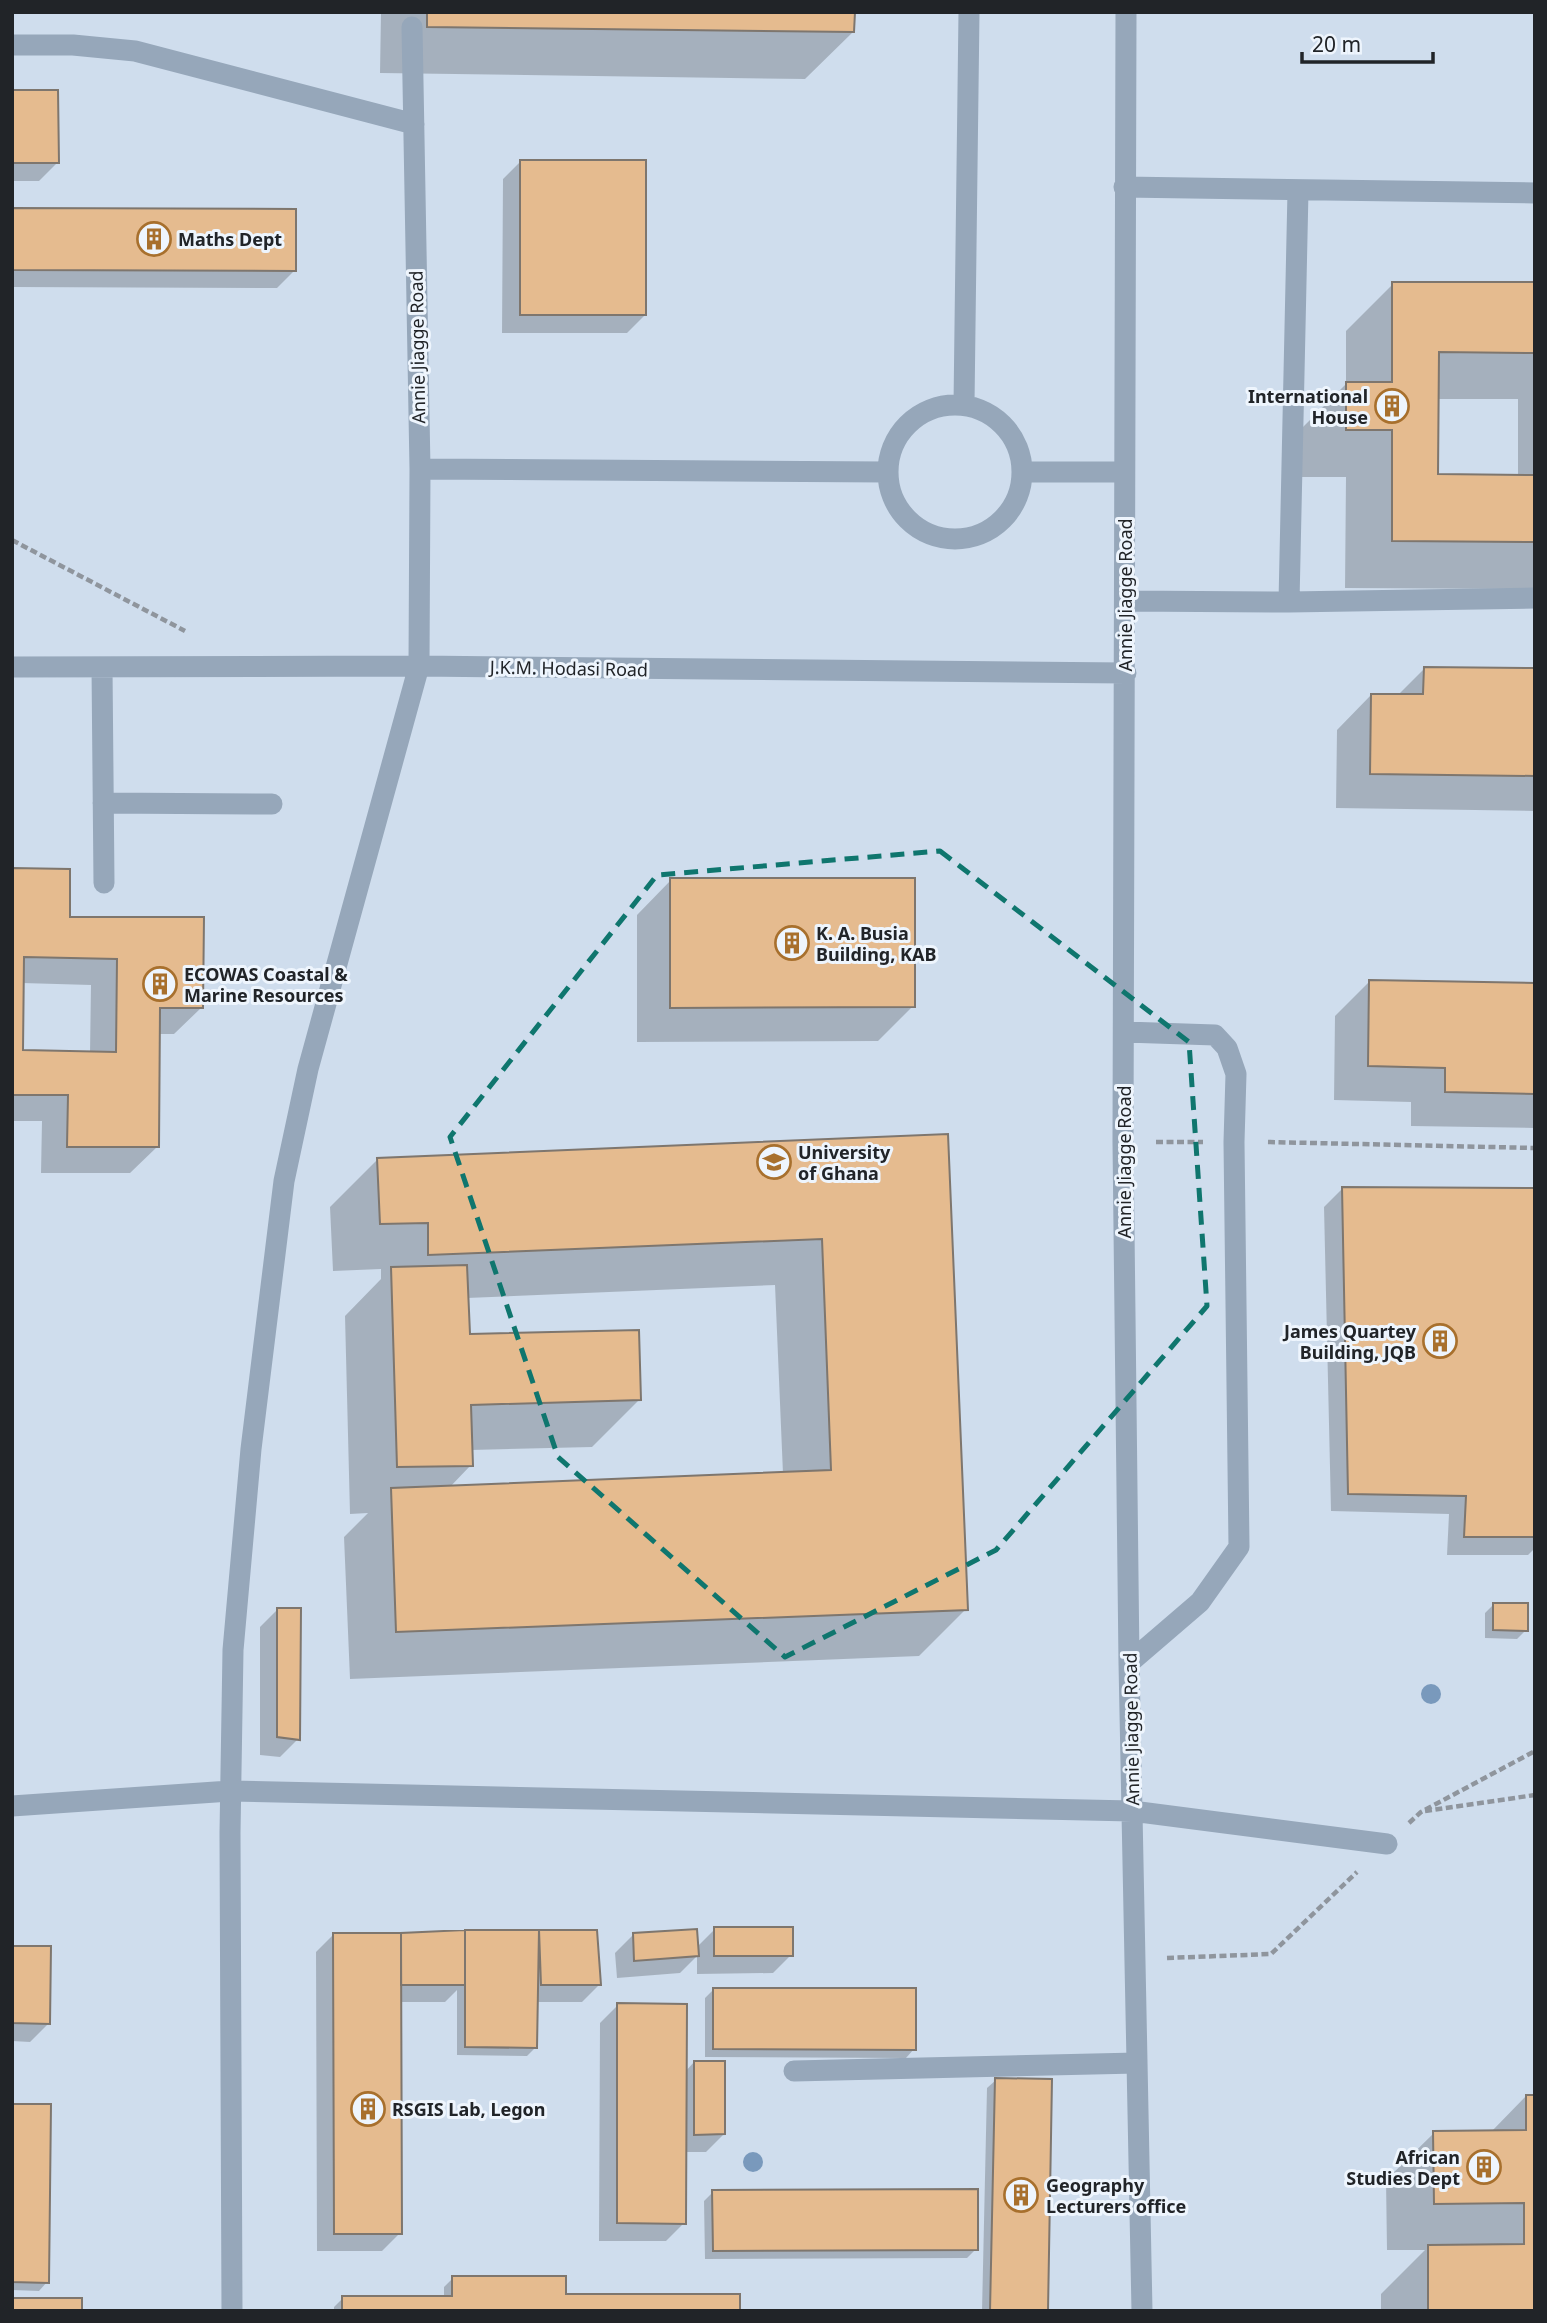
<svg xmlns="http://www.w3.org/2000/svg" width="1547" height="2323" viewBox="0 0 1547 2323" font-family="'Noto Sans',sans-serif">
  <rect width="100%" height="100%" fill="#e0e8f2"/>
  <!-- built -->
  <path fill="#cfdded" d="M12 12H1535V2311H12Z"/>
  <!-- shadow -->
  <path fill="#0003" fill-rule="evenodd" d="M381 12H853V32L805 79 380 73Z
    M12 92 57 163 39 181H12Z
    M521 161 645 315 627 333H502L503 179Z
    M12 209 295 270 277 288 12 287Z
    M1393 284H1535V589L1345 588 1346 477H1299V431L1346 384V331ZM1437 399H1518V477L1436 476Z
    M1424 669 1535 670V811L1336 808 1337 730 1371 695 1397 696Z
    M12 870 68 918 201 1008 174 1034H158L157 1147 130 1173H41L42 1121H12ZM22 983 91 985 90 1053 21 1052Z
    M671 880 913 1006 878 1041 637 1042V915Z
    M1370 981 1535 984V1128L1411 1126V1102L1334 1100 1335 1016Z
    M946 1136 966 1609 919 1656 350 1679 344 1537 368 1513 350 1514 345 1316 381 1279V1269L333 1271 330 1207 378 1159ZM775 1285 783 1474 449 1488 471 1465V1450L592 1447 640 1399 468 1336 467 1298Z
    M1342 1189 1535 1190V1548L1528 1555H1447L1449 1514 1331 1511 1324 1207Z
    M1494 1604 1526 1630 1517 1639 1485 1638V1613Z
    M278 1609 298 1739 280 1757 260 1755V1627Z
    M715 1929 791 1955 773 1973 697 1974V1956L680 1973 617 1978 615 1953 633 1935 697 1947Z
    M465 1932H596L600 1984 582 2002H536L535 2048 527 2056 457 2055V1990L445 2002H400V2233L382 2251H317L316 1952 334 1934Z
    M12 1947 48 2024 30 2042 12 2041Z
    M714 1989 914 2049 906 2058 705 2057V1998Z
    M618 2005 685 2072 694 2062 724 2134 706 2152H684V2223L666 2241H599L600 2023Z
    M996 2080 1046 2311H982L987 2088Z
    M1526 2096 1535 2311H1381V2294L1425 2250H1387L1386 2180 1434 2133 1491 2132Z
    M12 2106 47 2282 39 2291 12 2290Z
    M713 2192 976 2249 967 2258 705 2259 704 2201Z
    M453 2278 564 2295 738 2311H334V2307L343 2298H444V2287Z"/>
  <!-- building -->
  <path fill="#e5bb8f" stroke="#7e766e" stroke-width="2" fill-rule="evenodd" d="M427 12H855L854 32 427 27Z
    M12 90H58L59 163H12Z
    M520 160H646V315H520Z
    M12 208 296 209V271L12 270Z
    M1392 282H1535V353L1439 352 1438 474 1535 475V542L1392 541V430H1346V382H1392Z
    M1424 667 1535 668V776L1370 774 1371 694H1423Z
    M12 868 70 869V917H204L203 1008H160L159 1147H67L68 1095H12ZM24 957 117 959 116 1052 23 1050Z
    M670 878H915V1007L670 1008Z
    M1369 980 1535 983V1094L1445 1092V1068L1368 1066Z
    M948 1134 968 1610 396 1632 391 1488 831 1470 822 1239 428 1255V1223L380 1224 377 1158Z
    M1342 1187 1535 1188V1537H1464L1466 1496 1348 1494Z
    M467 1265 470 1334 639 1330 641 1400 471 1405 473 1466 397 1467 391 1267Z
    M1493 1603H1528V1631L1493 1630Z
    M277 1608H301L300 1740 277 1737Z
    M714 1927H793V1956H714Z
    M697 1929 699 1956 634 1961 633 1933Z
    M465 1930V1985H401V1933Z
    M465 1930H539L537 2048 465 2047Z
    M539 1930H597L601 1985H541Z
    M333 1933H401L402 2234H334Z
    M12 1946H51L50 2024 12 2023Z
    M713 1988H916V2050L713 2049Z
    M617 2003 687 2004 686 2224 617 2223Z
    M694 2061H725V2134L694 2135Z
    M995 2078 1052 2079 1048 2311H990Z
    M1526 2095H1535V2311H1428V2245L1524 2244V2203L1434 2204 1433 2131 1526 2130Z
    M12 2104H51L49 2283 12 2282Z
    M978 2189V2250L713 2251 712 2190Z
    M452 2276H566V2294H740V2311H342V2296H452Z
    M12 2298H82V2311H12Z"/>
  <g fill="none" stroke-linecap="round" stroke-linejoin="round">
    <!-- path -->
    <path stroke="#8f959d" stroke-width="4.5" stroke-dasharray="7 3.5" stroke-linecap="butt" d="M12 540 185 631
      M1156 1142H1203
      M1268 1142 1535 1148
      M1425 1811 1535 1795
      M1409 1823 1421 1812 1535 1751
      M1167 1958 1271 1954 1357 1872"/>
    <!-- minor -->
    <path stroke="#96a7ba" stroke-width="21" d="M1126 12 1123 1142 1129 1663 1142 2311
      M12 45H73L135 51 414 124
      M1124 187 1535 193
      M888 472a67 67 0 1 1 134 0a67 67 0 1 1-134 0Z
      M964 405 969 12
      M420 469 887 472
      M1023 472H1124
      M1126 601 1289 602 1535 598
      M1289 602 1298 191
      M12 667 419 666 1126 673
      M102 667 104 883
      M103 803 272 804
      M1125 1032 1215 1035 1227 1048 1236 1074 1234 1142 1239 1547 1200 1602 1129 1663
      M12 1806 230 1791 1132 1811 1387 1844
      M794 2071 1137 2063
      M232 2311 230 1833 233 1650 251 1449 284 1181 308 1069 419 666 420 469 412 27"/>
  </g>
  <!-- trees -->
  <g fill="#7999bc">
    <circle cx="1431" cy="1694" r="10"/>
    <circle cx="753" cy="2162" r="10"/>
  </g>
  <!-- marked area -->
  <path fill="none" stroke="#0f766e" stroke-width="5" stroke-dasharray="14 9" stroke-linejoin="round" d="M940 851 1189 1042 1207 1306 996 1550 785 1657 558 1457 450 1137 657 875Z"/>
  <!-- icons -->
  <defs>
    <g id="building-ring" transform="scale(1.75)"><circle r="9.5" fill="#eef5fd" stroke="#a8702d" stroke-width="1.5"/><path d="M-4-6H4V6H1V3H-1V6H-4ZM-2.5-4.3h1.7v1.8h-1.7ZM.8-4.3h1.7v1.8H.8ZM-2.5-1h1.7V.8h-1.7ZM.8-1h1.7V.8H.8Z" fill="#a8702d"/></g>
    <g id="university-ring" transform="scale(1.75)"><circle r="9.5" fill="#eef5fd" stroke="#a8702d" stroke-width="1.5"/><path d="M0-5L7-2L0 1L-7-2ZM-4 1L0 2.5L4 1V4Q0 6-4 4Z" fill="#a8702d"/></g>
  </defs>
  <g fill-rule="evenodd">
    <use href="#building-ring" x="154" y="239"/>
    <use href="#building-ring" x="1392" y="406"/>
    <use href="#building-ring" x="792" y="943"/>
    <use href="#building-ring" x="160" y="984"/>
    <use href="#university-ring" x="774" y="1162"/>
    <use href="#building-ring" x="1440" y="1341"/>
    <use href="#building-ring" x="368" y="2109"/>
    <use href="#building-ring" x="1484" y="2167"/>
    <use href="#building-ring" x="1021" y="2195"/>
  </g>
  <g text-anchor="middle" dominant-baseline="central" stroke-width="6" stroke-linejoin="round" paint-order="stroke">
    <!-- poi labels -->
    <g font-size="18" font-weight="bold" fill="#212428" stroke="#eef5fd" text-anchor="start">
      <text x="178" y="239">Maths Dept</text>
      <text x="1368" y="396" text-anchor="end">International<tspan x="1368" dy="21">House</tspan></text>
      <text x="816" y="933">K. A. Busia<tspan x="816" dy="21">Building, KAB</tspan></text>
      <text x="184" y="974">ECOWAS Coastal &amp;<tspan x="184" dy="21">Marine Resources</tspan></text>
      <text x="798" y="1152">University<tspan x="798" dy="21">of Ghana</tspan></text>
      <text x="1416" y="1331" text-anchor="end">James Quartey<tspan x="1416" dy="21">Building, JQB</tspan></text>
      <text x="392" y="2109">RSGIS Lab, Legon</text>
      <text x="1460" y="2157" text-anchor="end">African<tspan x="1460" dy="21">Studies Dept</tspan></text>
      <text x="1046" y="2185">Geography<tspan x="1046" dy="21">Lecturers office</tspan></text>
    </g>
    <!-- street labels -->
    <g font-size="18" fill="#212428" stroke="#eef5fd">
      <text transform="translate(417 347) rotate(-91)">Annie Jiagge Road</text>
      <text transform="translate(1125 595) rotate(-90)">Annie Jiagge Road</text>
      <text transform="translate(569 668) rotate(1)">J.K.M. Hodasi Road</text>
      <text transform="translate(1124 1162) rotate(-90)">Annie Jiagge Road</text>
      <text transform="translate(1131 1729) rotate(-91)">Annie Jiagge Road</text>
    </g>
  </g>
  <!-- border -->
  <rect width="1547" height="2323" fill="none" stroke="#212428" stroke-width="28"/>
  <!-- scale -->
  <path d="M1302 52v10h131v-10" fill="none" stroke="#212428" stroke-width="3.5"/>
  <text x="1312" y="52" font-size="21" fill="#212428" stroke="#eef5fd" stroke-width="5" paint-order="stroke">20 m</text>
</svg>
